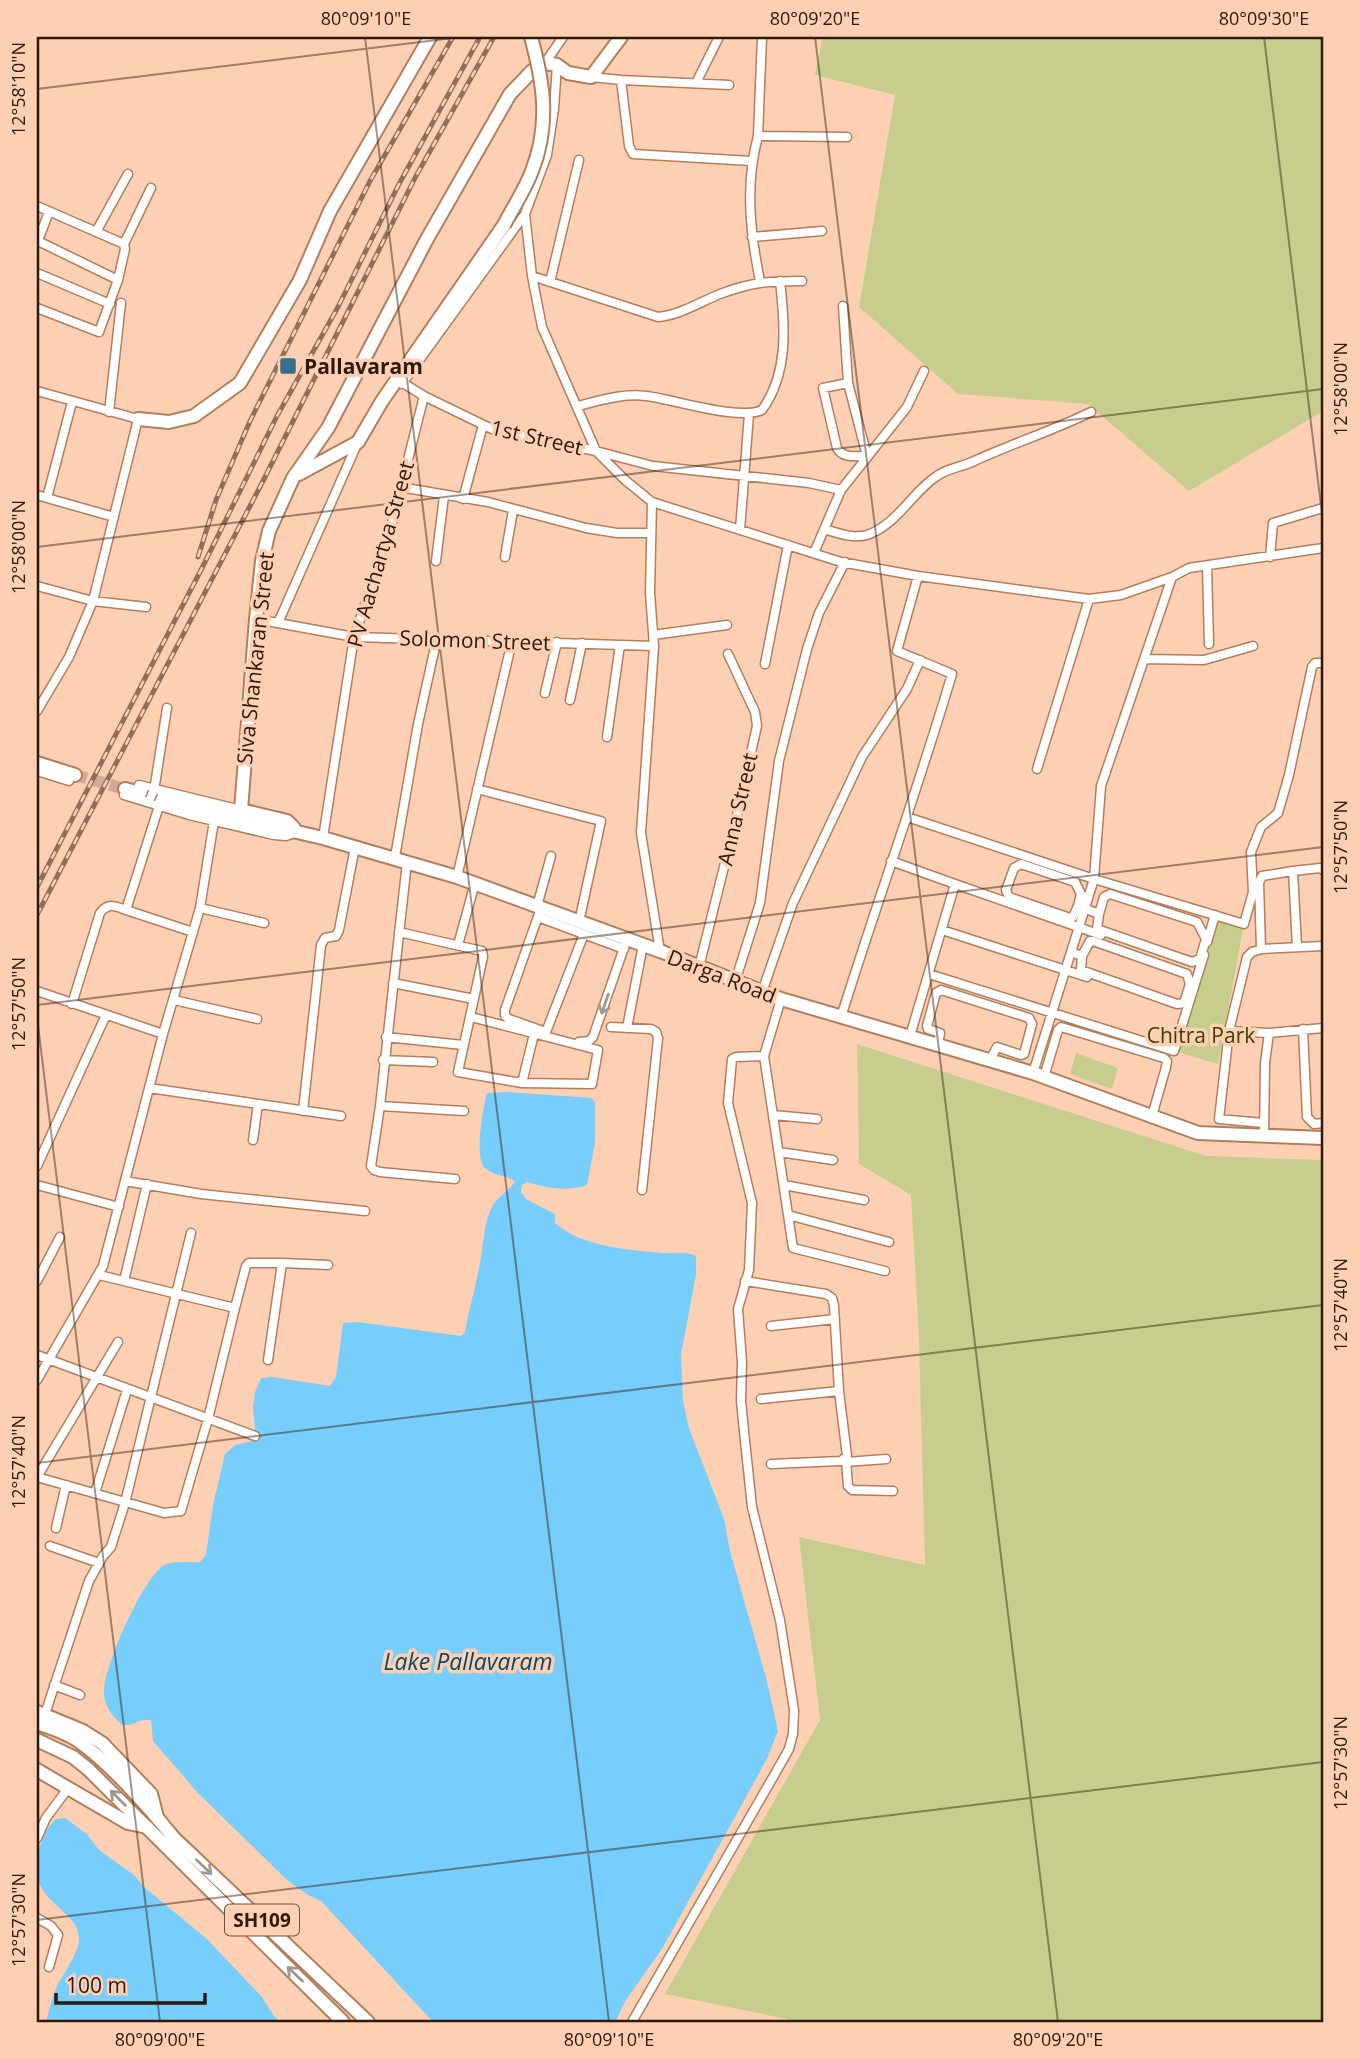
<svg xmlns="http://www.w3.org/2000/svg" width="1360" height="2059" viewBox="0 0 1360 2059" font-family="'Open Sans',sans-serif">
  <rect width="100%" height="100%" fill="#fed0b3"/>
  <!-- green -->
  <path fill="#c7ce8d" d="M823 37H1323V411L1189 491 1088 404 958 394 859 307 895 95 815 75Z
    M1217 916 1244 924 1218 1064 1174 1051Z
    M857 1044 1206 1156 1323 1160V2022H787V2019L665 1994 820 1720 799 1537 925 1565 919 1340 911 1195 859 1164Z
    M1076 1053 1118 1068 1112 1089 1070 1074Z"/>
  <!-- water -->
  <path fill="#77cdfb" d="M508 1092 591 1098 595 1102V1143L587 1185C567 1192 547 1188 527 1182L522 1185 521 1192 526 1199 555 1214V1223C582 1247 629 1250 664 1253 676 1254 686 1251 696 1256V1275L681 1354 683 1401 689 1428 724 1519 730 1551 767 1681 778 1731 767 1759 662 1949 626 2000 615 2022H433L321 1901 308 1895 287 1880 198 1793 153 1741 151 1720C140 1718 134 1726 122 1725 113 1716 104 1707 104 1693 103 1668 142 1580 163 1566 172 1560 189 1563 200 1562L206 1555 213 1505 225 1454 235 1445 256 1440 253 1408 255 1392 261 1378 273 1377 330 1386 336 1377 343 1323 358 1322 461 1336 465 1332C469 1308 476 1286 480 1263 484 1243 483 1222 493 1205 499 1195 510 1191 515 1181 506 1175 494 1176 485 1168 474 1159 483 1107 487 1093Z
    M65 1818 87 1834 99 1850 134 1875 144 1887 207 1939 262 1997 274 2016 280 2021 292 2022H46C49 2010 52 1998 57 1986 63 1974 80 1951 79 1938 77 1905 25 1904 39 1851 42 1838 46 1828 56 1819Z"/>
  <g fill="none" stroke-linecap="round" stroke-linejoin="round">
    <!-- secondary-tunnel -->
    <path stroke="#d4ab91" stroke-width="12" stroke-dasharray="12 6" stroke-linecap="butt" d="M75 775 125 789"/>
    <!-- street casing -->
    <g stroke="#b37e5c" stroke-width="11">
      <path id="street" d="M545 63 563 37
        M557 65 554 109 547 155 525 214 532 276 542 327 596 451 625 480 652 502 841 562 918 576 1089 599 1121 595 1172 577 1189 568 1323 548
        M591 77 621 80 729 85
        M621 80 629 146 633 154 751 161
        M696 83 719 37
        M758 136 762 37
        M37 206 124 244
        M96 232 128 174
        M752 237 822 231
        M37 243 49 212
        M37 273 110 304
        M532 276 658 317C680 315 700 302 720 294 752 282 768 281 802 281
        M118 280 125 249 124 244 151 188
        M760 281C750 232 745 184 758 136L847 137
        M550 282 579 160
        M843 306 848 383 867 456C856 456 843 459 837 448L823 388 848 383
        M37 308 99 332 118 280 38 241
        M403 383 424 396 494 430 596 451 653 466 809 483 841 490
        M402 384 525 214
        M37 391 138 419 93 601 69 657 37 711
        M72 402 47 498 114 517
        M577 406C599 401 622 393 646 396 673 399 739 421 762 410 789 373 785 324 780 281
        M109 412 121 303
        M400 487 488 502 586 528 617 533H651
        M37 495 47 498
        M463 499 483 425
        M652 502 650 593 654 646 641 833 660 951
        M824 529C838 533 853 539 867 535 897 525 912 492 937 476 946 469 961 467 972 462 1011 444 1052 431 1091 412
        M740 530 749 414
        M814 553 841 490 907 407 924 371
        M505 557 513 510
        M1270 557 1273 523 1323 508
        M436 561 444 496
        M1207 566 1209 644
        M37 586 93 601 146 607
        M256 619 354 637 654 646
        M278 623 358 442
        M653 635 727 625
        M1146 659 1204 660 1253 646
        M765 664 788 545
        M545 693 557 642
        M570 700 582 643
        M607 737 620 645
        M1037 769 1089 599
        M37 771 69 781
        M139 785 241 810
        M477 789 601 821 579 922
        M154 791 167 708
        M124 795 189 815 274 835 286 836 297 832
        M907 817 1094 879 1244 924 1253 892 1251 852 1261 827 1278 813 1289 775 1312 667 1315 663H1323
        M323 838 354 637 390 531 424 396
        M395 857 418 724 437 638
        M891 861 955 884
        M407 862 380 1106 371 1166 374 1170 380 1172 455 1179
        M457 877 512 641
        M537 906 551 856
        M1078 906 1073 917 1070 918 1009 897 1006 890 1014 868 1021 864 1075 882 1081 894 1078 906 1099 914 1104 897 1110 894 1197 922 1206 939 1200 959 1192 962 1097 929 1099 914
        M200 908 264 923
        M541 908 505 1010V1016L509 1019 543 1031
        M126 910 193 932
        M538 917 624 949
        M942 930 1087 977
        M399 932 482 951 483 957 458 1072 522 1083 592 1084 598 1050 471 1017
        M1207 942 1215 915
        M458 945 475 883
        M1297 947 1293 871 1320 868 1323 870
        M1261 949 1259 883 1262 876 1293 871
        M1071 952 1082 956 1090 941H1093L1187 974 1190 984 1184 1003 1177 1004 1081 970 1082 956
        M699 967 738 811 757 726 755 712 728 654
        M929 974 1174 1051 1204 955
        M735 982 760 903 779 761 807 649 819 613 845 562
        M393 983 474 999
        M37 991 163 1034
        M762 992 793 903 862 757 907 689 920 660
        M174 1000 257 1019
        M72 1004 100 913C108 902 115 906 126 910L159 806
        M841 1017C877 902 918 789 952 674L897 651 918 576
        M611 1027 651 1029 656 1032 658 1038 642 1190
        M627 1028 643 945
        M1303 1029 1307 1117 1314 1124 1323 1123
        M1229 1031 1219 1119 1263 1123
        M546 1032 584 934
        M1269 1033 1229 1031 1247 957 1252 952 1261 949 1323 946
        M910 1036 955 884 1101 935
        M386 1037 463 1045
        M579 1042 589 1041 593 1037 627 939
        M938 1045 940 1033 928 1029 927 1026 936 993 941 990 1029 1018 1032 1024 1024 1054 1021 1055 997 1047 990 1060
        M764 1056 793 1248 885 1271
        M383 1060 433 1062
        M1033 1073 1094 879 1101 786 1172 577
        M1044 1077 1058 1030 1061 1027 1164 1058 1167 1061 1166 1067 1152 1116
        M522 1083 534 1034
        M149 1088 341 1116
        M380 1106 464 1111
        M303 1111 321 945 325 938 336 936 339 930 355 847
        M773 1115 817 1119
        M1264 1136 1265 1063 1269 1033 1323 1028
        M253 1140 258 1104
        M779 1152 833 1160
        M37 1166 106 1015
        M125 1181 201 1194 365 1211
        M37 1185 119 1207
        M784 1185 864 1200
        M788 1215 889 1242
        M282 1263 328 1265
        M99 1275 235 1308 246 1266 249 1263H282L268 1360
        M37 1281 60 1237
        M124 1281 147 1184
        M745 1281 826 1294 832 1298 834 1306 839 1391 847 1456 841 1461 771 1464
        M771 1326 835 1319
        M37 1355 255 1436
        M37 1380 103 1266 163 1034 200 908 214 821
        M761 1399 839 1391
        M846 1459 848 1486 852 1490 893 1491
        M846 1462 886 1459
        M37 1477 164 1513 181 1511 208 1419 235 1308
        M37 1477 118 1342
        M95 1493 127 1390
        M56 1528 66 1485
        M50 1546 99 1563
        M54 1685 80 1695
        M45 1714 89 1581 103 1556 111 1547 125 1503 191 1233
        M37 1838 46 1818 69 1787
        M37 1918 51 1926 58 1935 49 1967
        M632 2022 776 1772 789 1749 793 1734 794 1710 780 1620 752 1507 745 1441 741 1401 742 1362 738 1309 749 1270 752 1203 728 1103 732 1059 736 1057 764 1056 781 999"/>
    </g>
    <!-- secondary casing -->
    <g stroke="#b37e5c" stroke-width="16">
      <path id="secondary" d="M138 419 169 422 194 416 240 383 300 280 330 211 430 37
        M299 474 358 442 382 401 504 225
        M37 763 75 775
        M125 789 245 820 323 838 457 877 660 951 781 999 1033 1073 1198 1133 1323 1138
        M294 828 287 821 241 810 256 619 262 561 269 531 293 478 328 428 427 239 510 94 532 71 545 63 557 65 568 73 591 77 621 37
        M37 1712 83 1731 102 1743 151 1794 157 1817
        M37 1770 128 1823 147 1827"/>
    </g>
    <!-- primary casing -->
    <g stroke="#b37e5c" stroke-width="16">
      <path id="primary" d="M37 1723C51 1728 65 1732 77 1740 109 1762 150 1808 174 1838L368 2022
        M37 1740 73 1757 88 1769 343 2022"/>
    </g>
    <!-- street -->
    <use href="#street" stroke="#fff" stroke-width="8"/>
    <!-- secondary -->
    <use href="#secondary" stroke="#fff" stroke-width="12"/>
    <!-- primary -->
    <use href="#primary" stroke="#fff" stroke-width="12"/>
    <!-- rail casing -->
    <g stroke="#906f5a" stroke-width="5">
      <path id="rail" d="M198 557 216 500 250 421 370 181 453 37
        M37 887 202 568 277 416 338 307 399 184 480 37
        M37 915 262 483 416 176 494 37"/>
    </g>
    <!-- rail -->
    <use href="#rail" stroke="#fed0b3" stroke-width="2.5" stroke-dasharray="8" stroke-linecap="butt"/>
    <!-- street-bridge casing -->
    <g stroke="#b37e5c" stroke-width="11" stroke-linecap="butt">
      <path id="street-bridge" d="M150 799 153 792"/>
    </g>
    <!-- secondary-bridge casing -->
    <g stroke="#b37e5c" stroke-width="16" stroke-linecap="butt">
      <path id="secondary-bridge" d="M504 225C513 207 525 190 532 171 550 125 544 84 531 37"/>
    </g>
    <!-- street-bridge -->
    <use href="#street-bridge" stroke="#fff" stroke-width="8"/>
    <!-- secondary-bridge -->
    <use href="#secondary-bridge" stroke="#fff" stroke-width="12"/>
  </g>
  <!-- one-way arrows -->
  <defs><path id="oneway-shaft" d="M-6 0H5M1.5-3L5.5 0L1.5 3" fill="none" stroke-width="1.6" stroke-linecap="round" stroke-linejoin="round" transform="scale(1.75)"/></defs>
  <g stroke="#a19891">
    <use href="#oneway-shaft" transform="translate(605 1004) rotate(109)"/>
    <use href="#oneway-shaft" transform="translate(118 1798) rotate(-135)"/>
    <use href="#oneway-shaft" transform="translate(204 1867) rotate(44)"/>
    <use href="#oneway-shaft" transform="translate(295 1974) rotate(-136)"/>
  </g>
  <!-- ticks -->
  <path fill="none" stroke="#2e190b" stroke-width="2" stroke-opacity="0.45" d="M365 37 609 2022M815 37 1058 2022M1264 37 1323 522M37 89 461 37M37 547 1323 389M37 1005 1323 847M37 1017 160 2022M37 1463 1323 1305M37 1920 1323 1762"/>
  <!-- markers -->
  <rect fill="#386e8a" stroke="#fed0b3" stroke-width="2.5" x="279" y="357" width="18" height="18" rx="3.5"/>
  <g text-anchor="middle" dominant-baseline="central" stroke-width="7" stroke-linejoin="round" paint-order="stroke">
    <!-- shield labels -->
    <rect fill="#fed0b3" stroke="#6c503d" stroke-width="2" x="225" y="1904.5" width="74" height="31" rx="5"/>
    <g font-size="19" font-weight="bold" fill="#2e190b">
      <text x="262" y="1920">SH109</text>
    </g>
    <!-- poi labels -->
    <g font-size="21" font-weight="bold" fill="#2e190b" stroke="#fed0b3" text-anchor="start">
      <text x="304" y="366">Pallavaram</text>
    </g>
    <!-- street labels -->
    <g font-size="21" fill="#2e190b" stroke="#fed0b3">
      <text transform="translate(537 437) rotate(13)">1st Street</text>
      <text transform="translate(380 554) rotate(-74)">PV Aachartya Street</text>
      <text transform="translate(475 640) rotate(2)">Solomon Street</text>
      <text transform="translate(255 658) rotate(-84)">Siva Shankaran Street</text>
      <text transform="translate(737 809) rotate(-77)">Anna Street</text>
      <text transform="translate(722 976) rotate(21)">Darga Road</text>
    </g>
    <!-- park labels -->
    <g font-size="21" fill="#3c3f00" stroke="#fed0b3">
      <text x="1201" y="1035">Chitra Park</text>
    </g>
    <!-- water labels -->
    <g font-size="23" font-style="italic" fill="#004b69" stroke="#fed0b3">
      <text x="468" y="1661">Lake Pallavaram</text>
    </g>
  </g>
  <!-- border -->
  <rect width="1360" height="2059" fill="none" stroke="#fed0b3" stroke-width="77"/>
  <!-- scale -->
  <path d="M56 1993v10h149v-10" fill="none" stroke="#2e190b" stroke-width="3.5"/>
  <text x="66" y="1993" font-size="21" fill="#2e190b" stroke="#fed0b3" stroke-width="5" paint-order="stroke">100 m</text>
  <rect x="38" y="38" width="1284" height="1983" fill="none" stroke="#2e190b" stroke-width="2.5"/>
  <g font-size="18" text-anchor="middle" fill="#2e190b">
    <text x="366" y="25">80°09'10"E</text>
    <text x="815" y="25">80°09'20"E</text>
    <text x="1264" y="25">80°09'30"E</text>
    <text transform="translate(19 89) rotate(-90)" y="6">12°58'10"N</text>
    <text transform="translate(1341 389) rotate(-90)" y="6">12°58'00"N</text>
    <text transform="translate(19 547) rotate(-90)" y="6">12°58'00"N</text>
    <text transform="translate(1341 847) rotate(-90)" y="6">12°57'50"N</text>
    <text transform="translate(19 1004) rotate(-90)" y="6">12°57'50"N</text>
    <text transform="translate(1341 1305) rotate(-90)" y="6">12°57'40"N</text>
    <text transform="translate(19 1462) rotate(-90)" y="6">12°57'40"N</text>
    <text transform="translate(1341 1763) rotate(-90)" y="6">12°57'30"N</text>
    <text transform="translate(19 1920) rotate(-90)" y="6">12°57'30"N</text>
    <text x="160" y="2046">80°09'00"E</text>
    <text x="609" y="2046">80°09'10"E</text>
    <text x="1058" y="2046">80°09'20"E</text>
  </g>
</svg>
